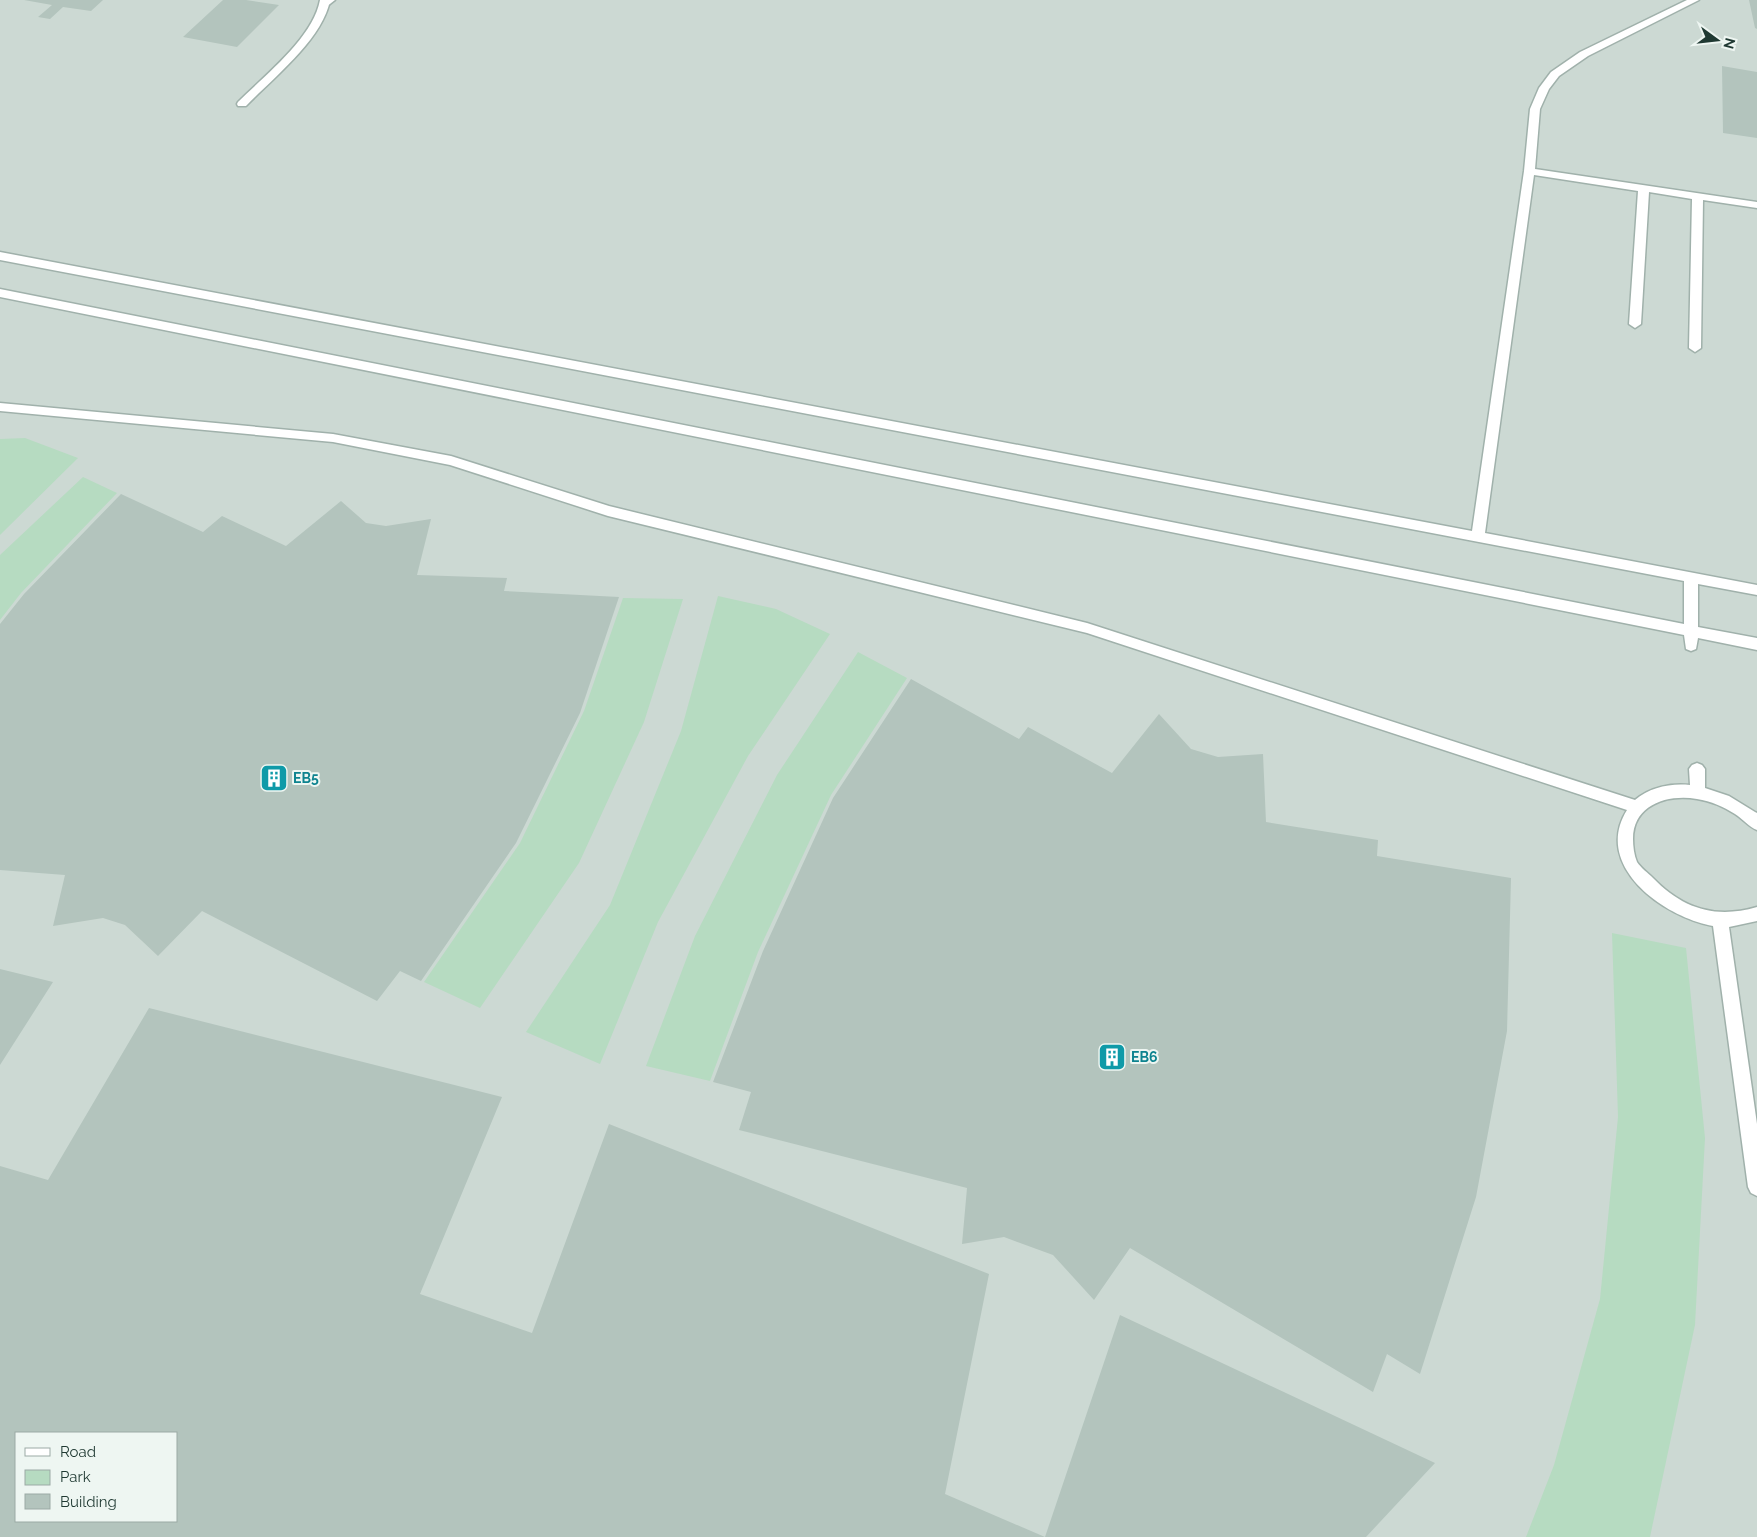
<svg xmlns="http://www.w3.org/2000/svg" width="1757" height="1537" viewBox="0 0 1757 1537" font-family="Raleway,sans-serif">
  <rect width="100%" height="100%" fill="#dde9e4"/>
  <!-- built -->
  <path fill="#ccd9d3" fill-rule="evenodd" d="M0 0H1757V1537H0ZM16 1433H176V1521H16Z"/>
  <!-- green -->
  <path fill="#b6dbc1" d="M25 438 78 458 0 535V439Z
    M83 477 117 493 21 593 0 620V555Z
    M718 596 776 609 830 634 748 756 658 922 600 1064 526 1032 610 905 681 731Z
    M623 598 683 599 644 722 579 863 480 1008 424 982 520 843 584 711Z
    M858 652 907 678 831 795 758 952 710 1081 646 1066 695 936 777 775Z
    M1612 933 1686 948 1705 1138 1695 1325 1650 1537H1526L1554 1465 1600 1299 1618 1117Z"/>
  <!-- building -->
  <path fill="#b3c4bd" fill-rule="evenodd" d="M24 0H103L91 11 63 7 50 19 38 17 52 5Z
    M223 0H246L279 5 237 47 183 37Z
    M1749 0H1757V29L1755 28Z
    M1722 66 1757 72V138L1723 133Z
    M121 494 203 532 222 516 286 546 341 501 366 523 386 526 431 519 417 575 507 578 504 591 619 597 580 713 516 843 421 981 400 971 377 1001 202 911 158 956 125 925 103 918 53 926 65 875 0 870V624L24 594Z
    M911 679 1019 739 1028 727 1112 773 1159 714 1191 749 1218 757 1263 754 1266 822 1378 840 1377 856 1511 878 1507 1031 1476 1197 1420 1374 1387 1354 1373 1392 1130 1248 1094 1300 1053 1255 1004 1237 962 1244 967 1188 739 1130 751 1092 713 1082 763 951 833 798Z
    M0 969 53 982 0 1065Z
    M149 1008 502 1097 420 1294 532 1333 609 1124 989 1274 945 1494 1045 1537 1120 1315 1435 1463 1366 1537H0V1166L48 1180ZM16 1433H176V1521H16Z"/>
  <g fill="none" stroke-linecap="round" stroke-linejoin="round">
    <!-- service casing -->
    <g stroke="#a0b1ab" stroke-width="3">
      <path id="service" d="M320 0H330C323 39 273 78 246 106H238L237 104 238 102C265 75 313 38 320 0Z
        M1687 0H1699L1588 56 1559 76 1549 89 1540 109 1535 169 1757 202V208L1703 200 1701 348 1695 352 1689 348 1692 199 1649 192 1641 324 1635 328 1629 324 1638 191 1534 175 1485 533 1757 585V595L1698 584V627L1757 638V650L1698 638 1696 649 1691 651 1686 649 1684 635 0 297V289L1684 624V581L0 260V252L1472 531 1524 171 1530 109 1539 88 1551 72 1580 52Z
        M0 403 333 434 451 456 609 506 1087 623 1635 800C1650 787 1671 783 1690 785L1689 769 1692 765 1697 763 1702 765 1705 769V788L1729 796 1755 812 1757 813V830C1749 827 1743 819 1735 814 1724 807 1711 801 1697 799 1667 794 1633 805 1633 839 1633 846 1634 855 1637 862 1641 868 1648 873 1653 878 1683 909 1716 919 1757 907V921L1729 927 1757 1124V1196L1751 1193 1748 1187 1713 926C1664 917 1592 866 1627 810L1087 633 608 516 450 465 333 442 0 411Z"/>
    </g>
    <!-- minor casing -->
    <g stroke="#a0b1ab" stroke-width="3">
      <path id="minor" d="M325 0H335L326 7 321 4Z"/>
    </g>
    <!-- service -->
    <use href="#service" fill="#fff" fill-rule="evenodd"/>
    <!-- minor -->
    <use href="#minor" fill="#fff" fill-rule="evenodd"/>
  </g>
  <!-- icons -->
  <defs>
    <g id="building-square" transform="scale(1.4375)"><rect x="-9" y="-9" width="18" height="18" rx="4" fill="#0f9aa8" stroke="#eef6f2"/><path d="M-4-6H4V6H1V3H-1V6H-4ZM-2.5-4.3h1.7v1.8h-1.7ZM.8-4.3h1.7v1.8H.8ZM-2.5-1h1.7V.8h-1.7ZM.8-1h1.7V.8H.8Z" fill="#fff"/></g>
  </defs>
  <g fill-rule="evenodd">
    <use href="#building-square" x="274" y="778"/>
    <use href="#building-square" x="1112" y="1057"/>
  </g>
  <g text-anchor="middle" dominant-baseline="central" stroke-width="4" stroke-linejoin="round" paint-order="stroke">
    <!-- culture labels -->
    <g font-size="14" font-weight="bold" fill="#0d838f" stroke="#eef6f2" text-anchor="start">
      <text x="293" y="778">EB5</text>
      <text x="1131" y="1057">EB6</text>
    </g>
  </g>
  <!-- legend -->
  <rect x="15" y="1432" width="162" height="90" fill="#eef6f2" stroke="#9baaa5"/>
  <rect x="25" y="1448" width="25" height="8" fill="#ffffff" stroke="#9baaa5"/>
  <text x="60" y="1457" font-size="15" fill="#1f3932">Road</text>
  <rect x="25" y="1470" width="25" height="15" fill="#b6dbc1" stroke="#9baaa5"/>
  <text x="60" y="1482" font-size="15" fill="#1f3932">Park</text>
  <rect x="25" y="1494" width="25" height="15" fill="#b3c4bd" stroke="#9baaa5"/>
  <text x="60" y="1507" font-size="15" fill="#1f3932">Building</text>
  <!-- north arrow -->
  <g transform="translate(1717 40) rotate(105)" stroke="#eef6f2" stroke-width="4" paint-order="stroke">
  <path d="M0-4L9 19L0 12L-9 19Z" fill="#1f3932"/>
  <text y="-8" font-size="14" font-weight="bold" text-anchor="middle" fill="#1f3932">N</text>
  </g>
</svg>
